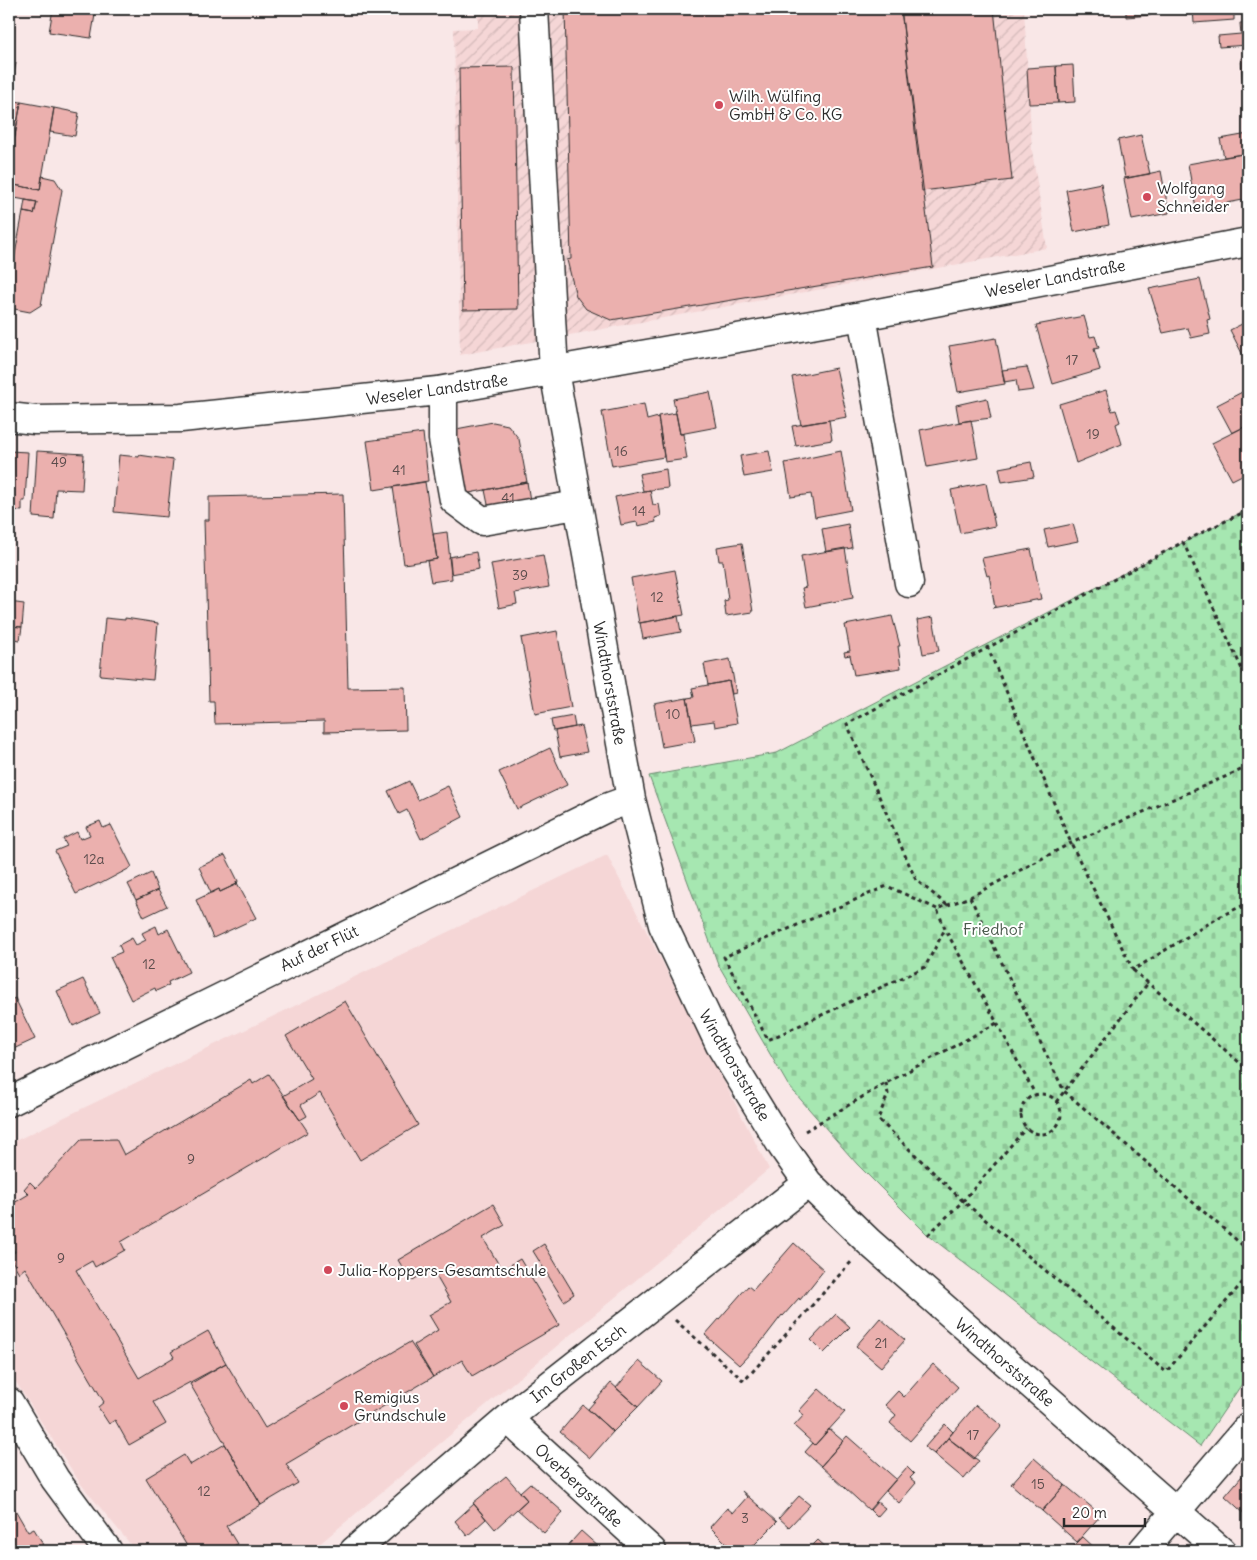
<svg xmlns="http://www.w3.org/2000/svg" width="1257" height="1560" viewBox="0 0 1257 1560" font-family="Delius,sans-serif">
  <defs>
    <pattern id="industrial-furrows" width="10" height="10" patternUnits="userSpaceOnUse" patternTransform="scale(1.25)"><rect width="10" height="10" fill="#f5d6d6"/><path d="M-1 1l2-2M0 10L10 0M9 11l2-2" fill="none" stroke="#d2b8b8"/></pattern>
    <pattern id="cemetery-stones" width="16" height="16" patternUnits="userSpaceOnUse" patternTransform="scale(1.25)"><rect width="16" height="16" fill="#a6e7b1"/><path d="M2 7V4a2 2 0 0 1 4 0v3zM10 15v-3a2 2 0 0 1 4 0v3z" fill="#8fc698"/></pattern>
  </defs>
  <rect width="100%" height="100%" fill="#f9e7e7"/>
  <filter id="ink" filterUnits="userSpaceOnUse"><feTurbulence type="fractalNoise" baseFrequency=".02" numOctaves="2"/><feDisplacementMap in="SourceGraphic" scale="10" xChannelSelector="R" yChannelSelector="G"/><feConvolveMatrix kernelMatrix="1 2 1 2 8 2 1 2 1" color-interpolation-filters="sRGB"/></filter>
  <g filter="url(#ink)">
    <!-- built -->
    <path fill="#f5d6d6" d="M607 855 769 1169 311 1551H136L80 1483 9 1371V1144Z"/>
    <!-- industrial -->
    <path fill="url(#industrial-furrows)" d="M478 9H1024L1032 150 1047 248 460 355 454 29 478 28Z"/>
    <!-- cemetery -->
    <path fill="url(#cemetery-stones)" stroke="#68896e" d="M1248 509V1375L1200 1446 928 1235 857 1164 788 1085 718 964 649 776 777 753Z"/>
    <!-- building -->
    <path fill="#ebb0ae" stroke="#2b2b2b" d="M9 9H13L11 22H9Z
      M53 9H96L91 38 49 32Z
      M565 9H901L933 267 611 320 586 309 576 296 567 260 571 259Z
      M901 9H994L1012 180 922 191Z
      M1126 9H1150L1151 15 1126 17Z
      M1193 9H1234V20L1194 23Z
      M1240 23H1248V45L1219 47 1218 36 1241 34Z
      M1241 58H1248V91H1243Z
      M9 61 16 63 11 89H9Z
      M1073 65 1075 102 1058 103 1056 66Z
      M1056 66 1058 103 1029 104 1027 68Z
      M514 67 518 309 463 310 459 68Z
      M9 100 21 102 9 169Z
      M21 102 54 108 40 190 9 184V169Z
      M54 108 79 113 75 136 50 132Z
      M1248 134V153L1224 157 1220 139Z
      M1141 135 1150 174 1125 178 1118 140Z
      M1248 153V199L1196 209 1188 164Z
      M1161 171 1169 213 1132 220 1124 179Z
      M42 176 55 179 62 190 41 305 30 312 9 308V286L23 212 34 214 37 202 9 197V184L40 190Z
      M1101 183 1109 225 1074 232 1066 190Z
      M25 200 37 202 34 214 23 212Z
      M1200 279 1210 319 1207 320 1210 334 1191 338 1188 328 1163 333 1149 289Z
      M1084 316 1090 337 1095 336 1099 348 1094 349 1100 370 1053 384 1036 325Z
      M1248 321V365L1230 330Z
      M996 338 1005 384 958 392 949 346Z
      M1027 367 1034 390 1018 392 1016 380 1004 382 1002 370Z
      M836 368 847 417 801 425 792 377Z
      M1248 389V425L1232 433 1217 405Z
      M1106 390 1112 411 1116 410 1120 422 1116 424 1122 444 1076 463 1059 404Z
      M710 392 717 427 680 434 673 399Z
      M987 398 991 418 959 422 956 405Z
      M644 404 647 420 658 417 664 457 612 466 602 412Z
      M676 413 680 434H683L687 459 665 462 658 416Z
      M829 420 832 440 796 446 792 426Z
      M971 420 978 458 927 467 920 430Z
      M493 422 508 425 519 439 527 482 464 494 451 430Z
      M1248 425V475L1246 473 1232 480 1212 443Z
      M423 433 428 481 374 490 367 441Z
      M9 451 28 452 25 501H22V511L9 510Z
      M37 451 84 454 82 490 56 489 54 519 33 517Z
      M769 451 773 472 744 477 740 456Z
      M841 451 851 510 815 517 811 494 791 497 785 463Z
      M119 455 139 457V455L173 460 167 517 114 512Z
      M1031 462 1034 477 1002 482 999 468Z
      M666 469 668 488 643 491 639 474Z
      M425 482 437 559 404 564 393 487Z
      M527 482 531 507 490 514 485 490Z
      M986 483 995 526 960 533 951 490Z
      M650 490 653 505 659 504 661 516 655 518 656 522 638 526 637 522 621 525 615 497Z
      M343 494 348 688 405 687 406 730 324 732V721L215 724 214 701H209L204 520H209V497Z
      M848 524 852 548 826 552 822 529Z
      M1073 524 1078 541 1048 547 1044 530Z
      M447 532 452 579 431 582 427 561 437 559 433 534Z
      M742 543 753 612 726 616 724 601 728 600 723 561H719L717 547Z
      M845 548 853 598 806 607 802 588 806 587 801 556Z
      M1031 549 1041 599 992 608 995 607 989 575 987 576 982 558Z
      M476 552 479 569 451 574 449 557Z
      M543 555 549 587 515 593 517 604 499 608 491 564Z
      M675 570 684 615 639 623 631 578Z
      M9 602 24 604 22 627 9 626Z
      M678 616 681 632 643 639 640 623Z
      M892 616 900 646H898L901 668 854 675 850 655 845 656 844 652 850 651 845 625Z
      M933 617 939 651 923 654 917 620Z
      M105 618 125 620V618L158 623 153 680 100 675Z
      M9 626 22 627 20 640 9 638Z
      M557 631 571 707 535 714 521 638Z
      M730 659 736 693 732 694 729 681 708 685 704 664Z
      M729 681 737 723 715 727 714 721 692 724 687 698 694 697 692 688Z
      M687 698 695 741 662 747 654 704Z
      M573 716 575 727 553 731 551 720Z
      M581 726 587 752 560 757 555 731Z
      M550 748 567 785 517 809 499 772Z
      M409 781 418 800 448 786 463 817 421 839 407 810 399 814 388 791Z
      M100 821 103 828 111 825 132 867 100 884 99 883 76 894 55 851 67 846 63 839 77 832 80 839 90 835 86 827Z
      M225 855 238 881 237 884 220 892 219 889 211 893 199 867Z
      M151 873 158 890 136 900 128 884Z
      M236 881 256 918 213 938 196 900 219 889 220 892 237 884Z
      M158 890 167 906 144 917 136 900Z
      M156 926 159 934 168 929 189 972 168 982 169 985 156 991 155 988 131 1000 110 957 122 952 119 945 132 938 136 945 146 940 142 933Z
      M83 979 100 1013 73 1026 57 991Z
      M15 998 35 1039 9 1051V1001Z
      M345 1001 418 1125 360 1160 320 1093 301 1105 307 1116 300 1120 283 1096 312 1079 286 1036Z
      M269 1074 308 1132 121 1242 125 1250 95 1267 92 1261 76 1270 139 1378 174 1357 171 1352 208 1331 226 1363 153 1402 166 1424 129 1445 115 1420 109 1424 98 1407 104 1402 25 1268 19 1273 9 1255 15 1252 9 1242V1206L29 1194 24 1189 30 1182 36 1188 81 1140 116 1139 124 1155 251 1080 253 1084Z
      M493 1204 505 1225 483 1238 502 1270 520 1259 559 1325 472 1376 462 1360 433 1377 414 1345 438 1330 429 1315 451 1302 432 1269 411 1281 398 1260Z
      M794 1243 824 1270 800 1300 799 1298 783 1316 782 1315 762 1341 739 1365 705 1335 748 1286 753 1290Z
      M544 1244 574 1294 564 1301 533 1251Z
      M836 1314 850 1327 824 1353 811 1340Z
      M880 1318 905 1340 881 1367 856 1346Z
      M410 1342 433 1377 286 1464 298 1483 261 1505 190 1384 226 1363 265 1428Z
      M639 1361 662 1381 638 1407 616 1388Z
      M933 1364 958 1387 910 1441 890 1423 896 1415 885 1405 898 1391 904 1397Z
      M611 1383 638 1407 613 1432 588 1409Z
      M819 1389 845 1412 815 1445 794 1426 804 1415 799 1411Z
      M583 1405 613 1432 590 1458 560 1432Z
      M976 1405 1002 1426 974 1459 948 1438Z
      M945 1424 953 1432 934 1454 925 1447Z
      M829 1429 843 1441 821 1466 805 1452 813 1443 815 1445Z
      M847 1436 896 1479 869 1510 821 1466Z
      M948 1438 979 1461 964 1479 934 1454Z
      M225 1444 261 1505 226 1526 237 1544 225 1551H190L146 1478 184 1455 190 1465Z
      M1034 1458 1065 1485 1042 1511 1011 1484Z
      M907 1467 914 1474 910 1478 916 1483 899 1503 886 1491Z
      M506 1476 527 1500 495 1529 473 1503Z
      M1242 1476 1248 1481V1517L1225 1496Z
      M530 1483 563 1512 544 1533 517 1509 527 1500 520 1492Z
      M1065 1485 1101 1515 1077 1542 1042 1511Z
      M742 1491 777 1522 748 1551H734L710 1527 727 1508 733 1513 747 1497Z
      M799 1496 810 1505 789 1527 779 1518Z
      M9 1499 28 1532 34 1529 42 1542 43 1551H9Z
      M877 1502 885 1508 877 1517 870 1510Z
      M474 1504 486 1519 467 1536 455 1521Z
      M581 1531 600 1548 601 1546 607 1551H563Z
      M1083 1537 1098 1551H1069Z
      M818 1540 830 1551H807Z"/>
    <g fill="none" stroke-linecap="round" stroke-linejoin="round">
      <!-- minor casing -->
      <g stroke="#2b2b2b" stroke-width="31">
        <path id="minor" d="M534 9 554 371 631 799 663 925 720 1045 782 1146 808 1183 869 1242 1221 1551
          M862 316 909 583
          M443 391V439L454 500 482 521 577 505
          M9 417 35 420 181 418 438 391 862 316 1248 242
          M9 1102 606 808 631 799
          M9 1402 55 1479 108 1551
          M508 1419 652 1551
          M354 1551 518 1410 808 1183
          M1142 1551 1248 1427"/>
      </g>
      <!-- path -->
      <path stroke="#2b2b2b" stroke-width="3" stroke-dasharray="4 4" stroke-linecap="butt" d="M1248 510 1183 542 1248 682
        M987 646 1071 843 1133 970 1221 916 1248 903
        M970 897 1064 1091 1248 1250
        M947 905 916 880 847 724 1183 542
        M937 909 887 886 724 957 768 1040 925 967 945 929
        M1133 970 1248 1070
        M997 1023 1035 1094
        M886 1083 888 1094 878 1119 963 1201 1166 1372 1248 1276
        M1021 1114a20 20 0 1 1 40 0a20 20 0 1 1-40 0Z
        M1056 1102 1148 983
        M805 1131 886 1083 997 1023 945 929 937 909 970 897 1071 843 1248 767
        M928 1235 963 1201 1026 1128
        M675 1320 744 1381 852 1261"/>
      <!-- minor -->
      <use href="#minor" stroke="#fff" stroke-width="28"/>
    </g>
  </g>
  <!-- markers -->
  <g fill="#d1495b" stroke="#fff" stroke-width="2">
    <circle cx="719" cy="105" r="5"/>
    <circle cx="1147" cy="197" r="5"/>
    <circle cx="328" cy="1270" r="5"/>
    <circle cx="344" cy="1406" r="5"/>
  </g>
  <g text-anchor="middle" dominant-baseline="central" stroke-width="4" stroke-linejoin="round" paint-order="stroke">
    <!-- number labels -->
    <g font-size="14" fill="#5b4c4c">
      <text x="1072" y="360">17</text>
      <text x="1093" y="434">19</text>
      <text x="621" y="451">16</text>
      <text x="59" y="462">49</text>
      <text x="399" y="470">41</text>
      <text x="508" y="498">41</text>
      <text x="639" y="511">14</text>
      <text x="520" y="575">39</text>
      <text x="657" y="597">12</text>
      <text x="673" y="714">10</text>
      <text x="94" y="859">12a</text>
      <text x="149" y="964">12</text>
      <text x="191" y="1159">9</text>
      <text x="61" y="1258">9</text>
      <text x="881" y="1343">21</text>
      <text x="973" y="1435">17</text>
      <text x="1038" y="1484">15</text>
      <text x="204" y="1491">12</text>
      <text x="745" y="1518">3</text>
    </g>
    <!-- poi labels -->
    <g font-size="16" fill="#2b2b2b" stroke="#fff" text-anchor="start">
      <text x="729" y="96">Wilh. Wülfing<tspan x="729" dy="18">GmbH &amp; Co. KG</tspan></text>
      <text x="1157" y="188">Wolfgang<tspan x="1157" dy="18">Schneider</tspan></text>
      <text x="338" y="1270">Julia-Koppers-Gesamtschule</text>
      <text x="354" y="1397">Remigius<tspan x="354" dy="18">Grundschule</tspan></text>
    </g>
    <!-- street labels -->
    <g font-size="16" fill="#2b2b2b" stroke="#fff">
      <text transform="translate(1055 278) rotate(-11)">Weseler Landstraße</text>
      <text transform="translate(437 389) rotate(-8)">Weseler Landstraße</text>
      <text transform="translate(610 683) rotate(80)">Windthorststraße</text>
      <text transform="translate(319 948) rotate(-26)">Auf der Flüt</text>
      <text transform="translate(735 1065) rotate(60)">Windthorststraße</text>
      <text transform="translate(1005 1362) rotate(41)">Windthorststraße</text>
      <text transform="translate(578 1363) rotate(-38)">Im Großen Esch</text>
      <text transform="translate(579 1485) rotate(43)">Overbergstraße</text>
    </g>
    <!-- park labels -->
    <g font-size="16" fill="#4a5a4c" stroke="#fff">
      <text x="993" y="929">Friedhof</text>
    </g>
  </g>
  <!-- margin -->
  <rect width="1257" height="1560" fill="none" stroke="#fff" stroke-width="30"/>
  <rect x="15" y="15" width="1227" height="1530" fill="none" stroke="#2b2b2b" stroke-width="2" filter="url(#ink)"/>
  <!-- scale -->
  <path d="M1064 1518v8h81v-8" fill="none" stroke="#2b2b2b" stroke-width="2.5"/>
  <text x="1072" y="1518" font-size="15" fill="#2b2b2b" stroke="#ffffff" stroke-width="4" paint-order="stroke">20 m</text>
</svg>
